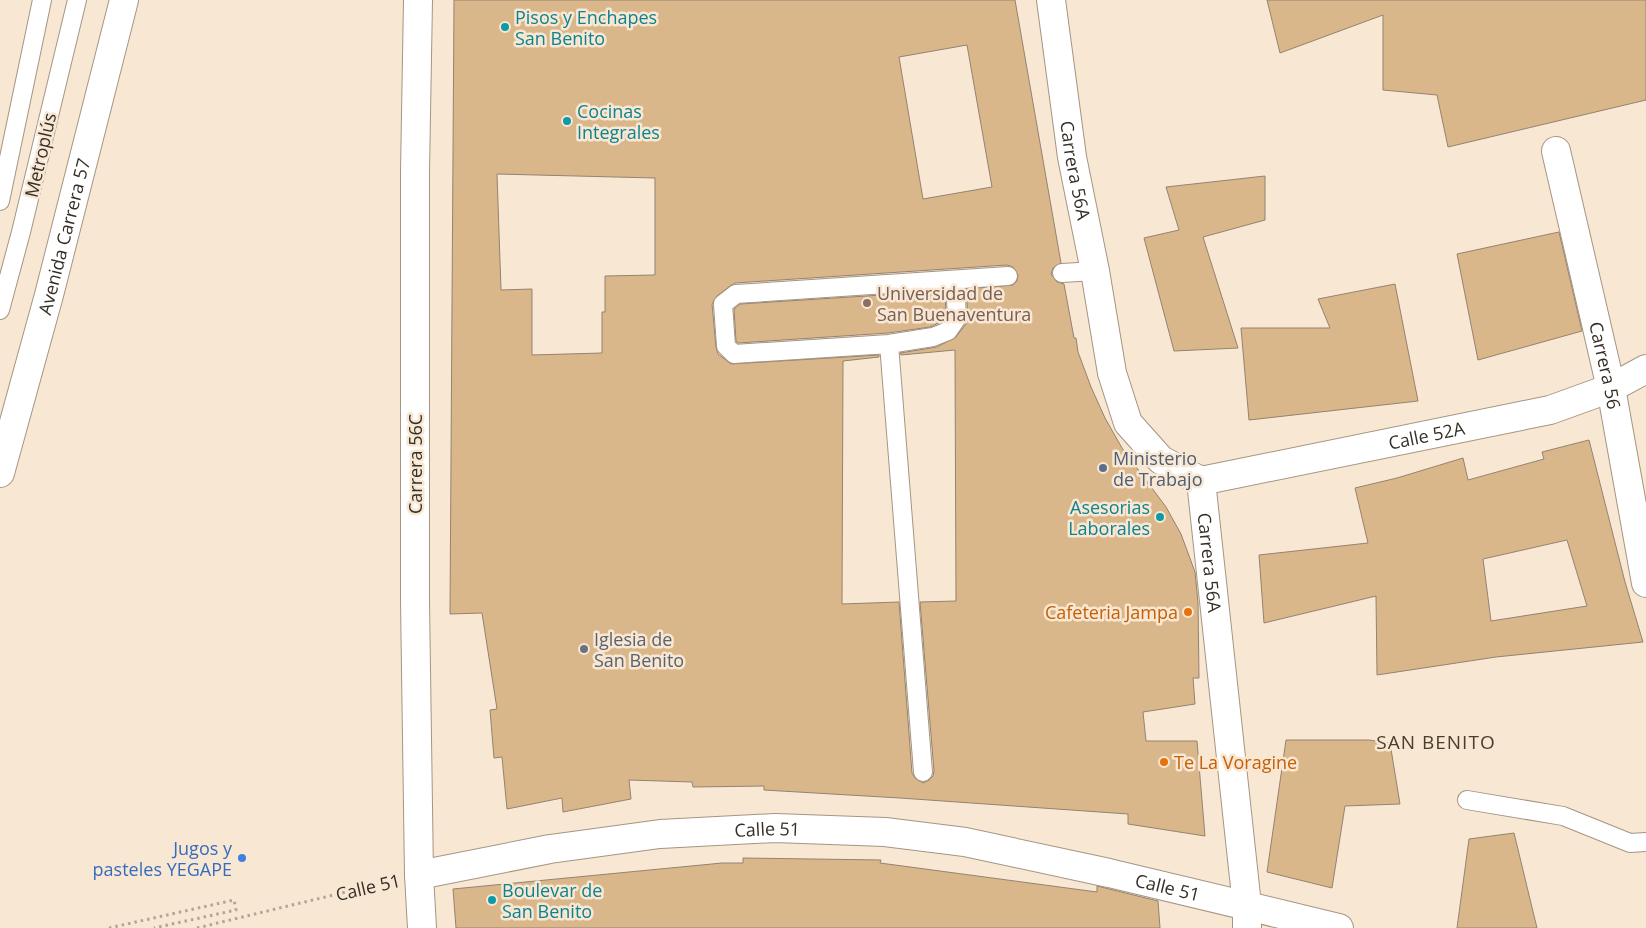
<svg xmlns="http://www.w3.org/2000/svg" width="1646" height="928" viewBox="0 0 1646 928" font-family="'Open Sans',sans-serif">
  <rect width="100%" height="100%" fill="#f8e7d3"/>
  <!-- building -->
  <path fill="#dab78a" stroke="#938371" fill-rule="evenodd" d="M454 0H1015L1061 263 1053 268 1051 274 1057 282 1064 284 1074 338H1076L1078 352 1091 387 1105 418 1122 448 1166 507 1181 534 1195 572 1198 603 1199 678H1193L1195 704 1143 712 1146 741H1197L1205 836 1128 824V814L900 798 764 790V786L693 787 692 782 629 780 631 799 563 812 562 798 507 809 502 757 494 758 490 710 497 709 482 613 450 614ZM967 45 992 187 923 199 899 57ZM497 174 655 178V275L605 276V312H602V353L532 355V289L501 290ZM1007 265 1013 267 1018 275 1017 281 1013 285 966 289 968 318 966 324 956 337 937 347 900 353 901 355 955 350 956 601 920 602 934 771 933 776 929 780 923 783 915 778 912 773 899 602 842 604 843 361 879 357V355L731 364 718 354 716 347 712 304 717 296 730 286 735 283Z
    M1267 0H1646V100L1448 147 1437 95 1383 90V15L1280 53Z
    M1265 176V220L1203 237 1238 348 1174 351 1144 238 1179 230 1166 187Z
    M1559 232 1582 331 1478 360 1457 254Z
    M1395 284 1418 401 1249 420 1241 328H1330L1318 299Z
    M945 291 946 315 941 322 930 327 888 333 738 343 736 341 734 309 740 304Z
    M1589 440 1625 582 1643 642 1496 657 1377 675 1376 596 1264 623 1259 555 1368 543 1355 488 1397 478 1463 458 1468 480 1544 459 1542 452ZM1567 540 1587 606 1491 621 1483 559Z
    M1286 740H1369L1390 743 1400 804 1345 806 1332 888 1267 872Z
    M1514 833 1537 928H1457L1469 839Z
    M743 858 881 860 880 863 1097 892V886L1158 901 1160 928H456L453 889 722 863H743Z"/>
  <g fill="none" stroke-linecap="round" stroke-linejoin="round">
    <!-- lane casing -->
    <g stroke="#a59582" stroke-width="20">
      <path id="lane" d="M0 201 42 0
        M1062 273 1095 271
        M955 281 957 318 948 331 933 337 889 344 734 354 726 346 723 304 736 294 1008 276
        M0 310 21 232 77 0
        M889 344 923 772
        M1467 800 1563 816 1630 843 1646 842"/>
    </g>
    <!-- street casing -->
    <g stroke="#a59582" stroke-width="30">
      <g id="street">
        <path id="s1" d="M1051 0 1072 157 1095 271 1112 373 1128 423 1161 460 1201 481"/>
        <path id="s2" d="M1556 151 1611 388 1646 583"/>
        <path id="s3" d="M1201 481 1550 410 1611 388 1646 369"/>
        <path id="s4" d="M1201 481 1247 905V928"/>
        <path id="s5" d="M419 875 550 849 660 834 775 828 885 832 965 842 1109 873 1339 928"/>
      </g>
    </g>
    <!-- secondary casing -->
    <g stroke="#a59582" stroke-width="30">
      <path id="secondary" d="M418 0 415 172V601L419 875 422 928"/>
    </g>
    <!-- primary casing -->
    <g stroke="#a59582" stroke-width="30">
      <g id="primary">
        <path id="s6" d="M0 473 49 295 124 0"/>
      </g>
    </g>
    <!-- path -->
    <path stroke="#b2a595" stroke-width="3" stroke-dasharray="2.5 4" stroke-linecap="butt" d="M109 928 234 900 236 910 154 928
      M197 928 383 883"/>
    <!-- lane -->
    <use href="#lane" stroke="#fff" stroke-width="18"/>
    <!-- street -->
    <use href="#street" stroke="#fff" stroke-width="28"/>
    <!-- secondary -->
    <use href="#secondary" stroke="#fff" stroke-width="28"/>
    <!-- primary -->
    <use href="#primary" stroke="#fff" stroke-width="28"/>
  </g>
  <!-- markers -->
  <g fill="#0f9aa8" stroke="#f8e7d3" stroke-width="2">
    <circle cx="505" cy="27" r="5"/>
    <circle cx="567" cy="121" r="5"/>
    <circle cx="1160" cy="517" r="5"/>
    <circle cx="492" cy="900" r="5"/>
  </g>
  <circle fill="#8d6e63" stroke="#f8e7d3" stroke-width="2" cx="867" cy="303" r="5"/>
  <circle fill="#5c6f8a" stroke="#f8e7d3" stroke-width="2" cx="1103" cy="468" r="5"/>
  <g fill="#e8710a" stroke="#f8e7d3" stroke-width="2">
    <circle cx="1188" cy="612" r="5"/>
    <circle cx="1164" cy="762" r="5"/>
  </g>
  <circle fill="#6b7280" stroke="#f8e7d3" stroke-width="2" cx="584" cy="649" r="5"/>
  <circle fill="#3f7fe0" stroke="#f8e7d3" stroke-width="2" cx="242" cy="858" r="5"/>
  <g text-anchor="middle" dominant-baseline="central" stroke-width="5" stroke-linejoin="round" paint-order="stroke">
    <!-- culture labels -->
    <g font-size="18" fill="#0d838f" stroke="#f8e7d3" text-anchor="start">
      <text x="515" y="17">Pisos y Enchapes<tspan x="515" dy="21">San Benito</tspan></text>
      <text x="577" y="111">Cocinas<tspan x="577" dy="21">Integrales</tspan></text>
      <text x="1150" y="507" text-anchor="end">Asesorias<tspan x="1150" dy="21">Laborales</tspan></text>
      <text x="502" y="890">Boulevar de<tspan x="502" dy="21">San Benito</tspan></text>
    </g>
    <!-- street labels -->
    <g font-size="18" fill="#352f27" stroke="#f8e7d3">
      <text transform="translate(40 155) rotate(-77)">Metroplús</text>
      <text stroke="none"><textPath href="#s1" startOffset="172">Carrera 56A</textPath></text>
      <text stroke="none"><textPath href="#s6" startOffset="245">Avenida Carrera 57</textPath></text>
      <text stroke="none"><textPath href="#s2" startOffset="220">Carrera 56</textPath></text>
      <text stroke="none"><textPath href="#s3" startOffset="230">Calle 52A</textPath></text>
      <text transform="translate(415 464) rotate(-90)">Carrera 56C</text>
      <text stroke="none"><textPath href="#s4" startOffset="82">Carrera 56A</textPath></text>
      <text stroke="none"><textPath href="#s5" startOffset="352">Calle 51</textPath></text>
      <text transform="translate(368 887) rotate(-13)">Calle 51</text>
      <text stroke="none"><textPath href="#s5" startOffset="758">Calle 51</textPath></text>
    </g>
    <!-- education labels -->
    <g font-size="18" fill="#785e54" stroke="#f8e7d3" text-anchor="start">
      <text x="877" y="293">Universidad de<tspan x="877" dy="21">San Buenaventura</tspan></text>
    </g>
    <!-- service labels -->
    <g font-size="18" fill="#4e5e75" stroke="#f8e7d3" text-anchor="start">
      <text x="1113" y="458">Ministerio<tspan x="1113" dy="21">de Trabajo</tspan></text>
    </g>
    <!-- food labels -->
    <g font-size="18" fill="#c56008" stroke="#f8e7d3" text-anchor="end">
      <text x="1178" y="612">Cafeteria Jampa</text>
      <text x="1174" y="762" text-anchor="start">Te La Voragine</text>
    </g>
    <!-- worship labels -->
    <g font-size="18" fill="#5b616d" stroke="#f8e7d3" text-anchor="start">
      <text x="594" y="639">Iglesia de<tspan x="594" dy="21">San Benito</tspan></text>
    </g>
    <!-- shop labels -->
    <g font-size="18" fill="#366cbe" stroke="#f8e7d3" text-anchor="end">
      <text x="232" y="848">Jugos y<tspan x="232" dy="21">pasteles YEGAPE</tspan></text>
    </g>
    <!-- neighbourhood labels -->
    <g font-size="19" letter-spacing="1" fill="#4b3d2d" stroke="#f8e7d3">
      <text x="1436" y="742">SAN BENITO</text>
    </g>
  </g>
</svg>
